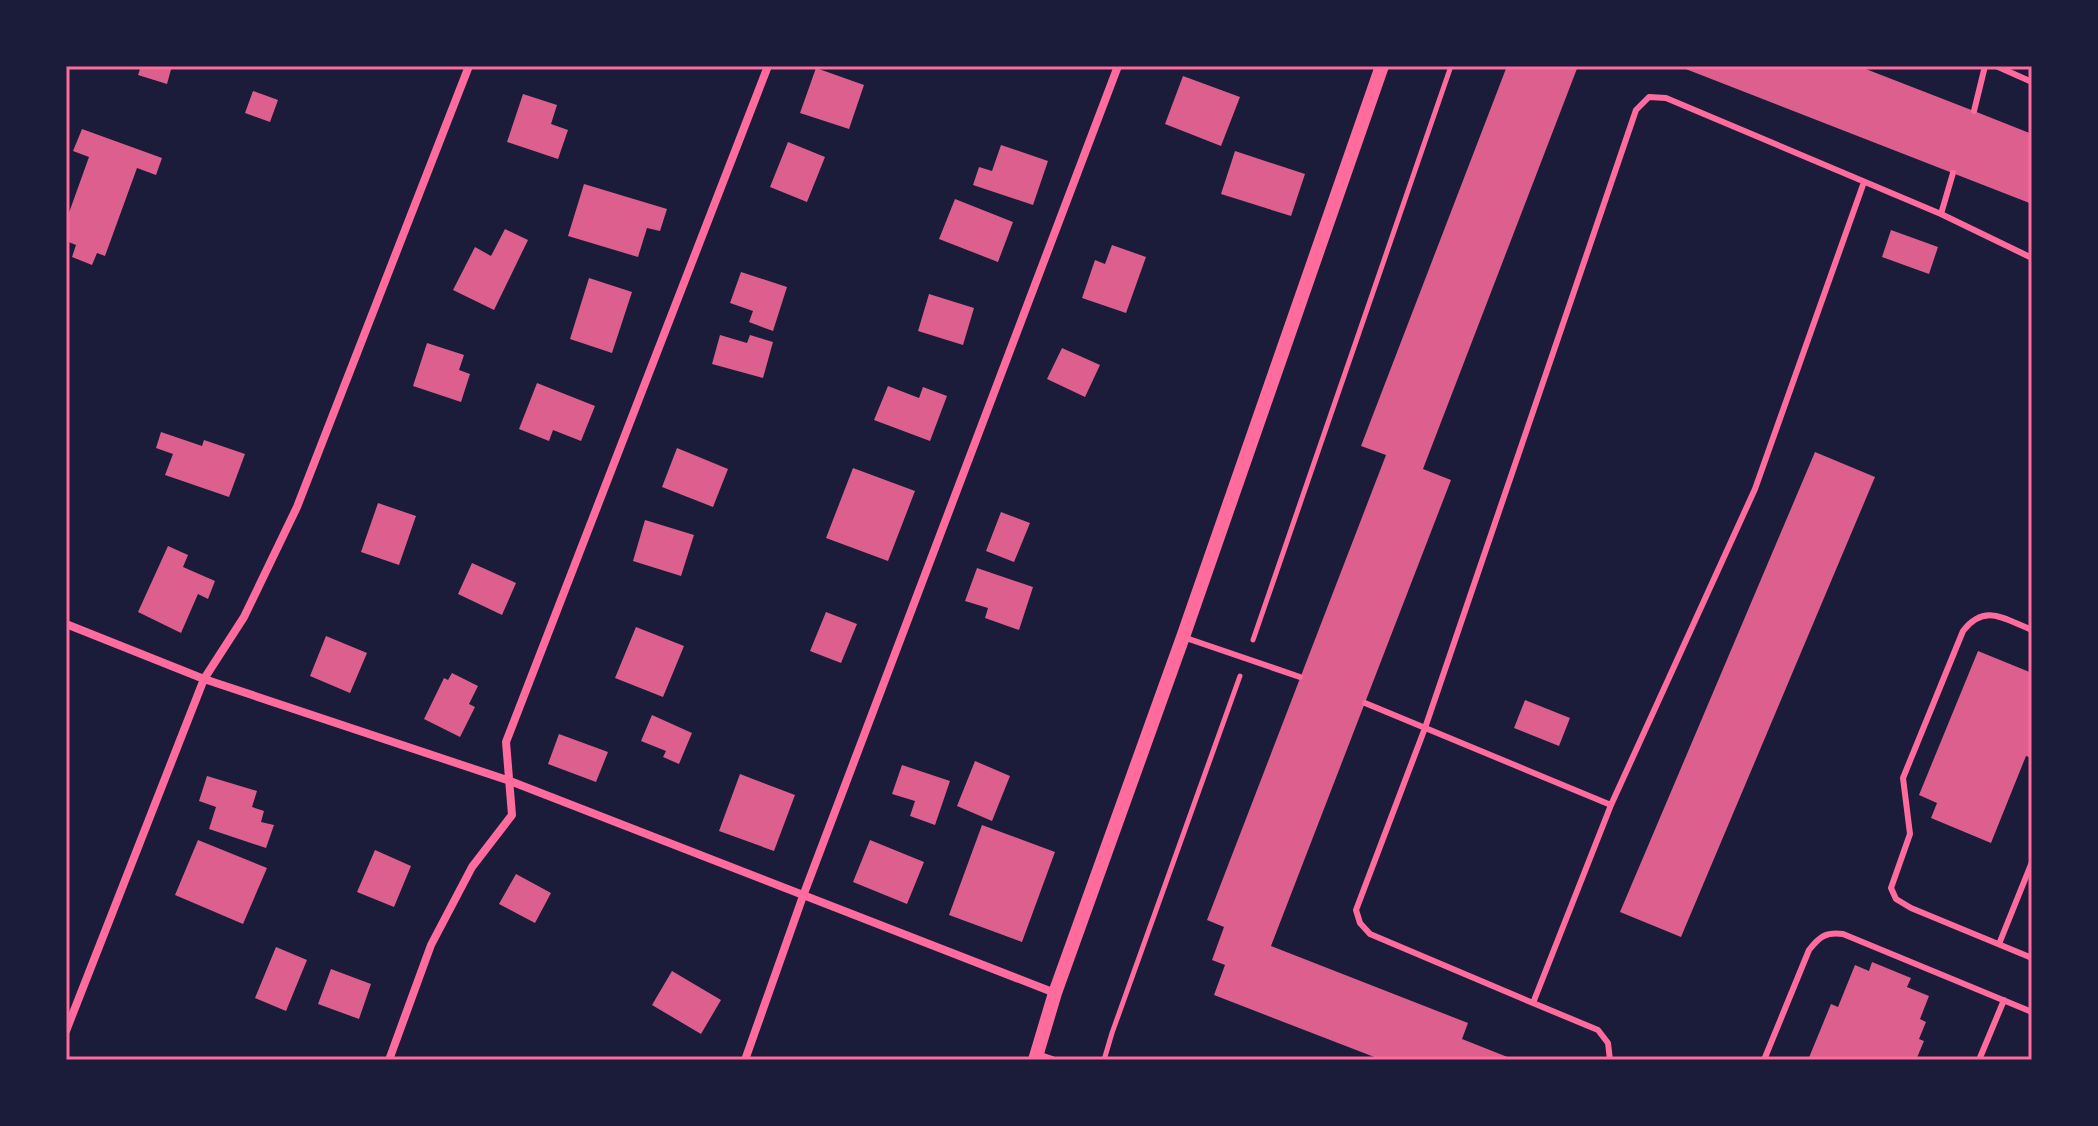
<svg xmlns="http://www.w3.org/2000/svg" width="2098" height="1126" viewBox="0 0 2098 1126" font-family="Lato,sans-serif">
  <rect width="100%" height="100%" fill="#1b1b3a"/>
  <!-- building -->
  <path fill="#dd5f8e" d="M141 66H172L167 84 138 75Z
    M1507 66H1578L1423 469 1451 480 1271 946 1468 1023 1462 1039 1515 1060H1382L1214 995 1225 965 1212 960 1224 927 1207 920 1386 455 1361 446Z
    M1678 66H1858L1974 111 2032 134V204Z
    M816 68 864 85 849 129 800 113Z
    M1183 76 1240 97 1221 146 1165 124Z
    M253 91 278 100 270 122 245 113Z
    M523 94 557 105 551 124 568 130 558 159 507 142Z
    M82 129 162 158 156 175 137 168 105 256 97 253 92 265 72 257 76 245 66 241V221L89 157 73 151Z
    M788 142 825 157 807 202 770 187Z
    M1001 145 1048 161 1033 205 973 185 979 167 992 171Z
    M1235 151 1305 174 1291 216 1221 194Z
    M584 184 667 209 660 231 647 228 638 257 568 236Z
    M955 199 1013 222 998 262 939 239Z
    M505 229 528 240 494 310 453 290 475 247 491 256Z
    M1891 230 1938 247 1929 274 1882 257Z
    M1112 245 1146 257 1126 313 1082 298 1095 260 1105 264Z
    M741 272 787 287 773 331 749 322 753 311 730 303Z
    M589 278 632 292 612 353 570 339Z
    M929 294 974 308 963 345 918 331Z
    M720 335 747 343 750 335 773 342 763 378 712 364Z
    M427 343 464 355 459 370 470 374 461 402 413 386Z
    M1062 348 1100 365 1085 397 1047 379Z
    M537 383 595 406 581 441 553 430 549 441 519 429Z
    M888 386 919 398 923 387 947 396 930 441 874 420Z
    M161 432 202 446 204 440 245 454 229 497 165 475 173 454 156 448Z
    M677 448 728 469 713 507 662 487Z
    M1815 452 1875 477 1681 937 1620 912Z
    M853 468 915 491 888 561 826 538Z
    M378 503 416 516 399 565 361 552Z
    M1001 512 1030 523 1014 562 986 551Z
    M645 520 694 535 681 576 633 561Z
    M168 546 188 555 183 567 215 581 208 599 198 594 181 633 138 612Z
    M472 563 516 583 502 615 458 594Z
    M977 568 1033 587 1019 630 985 618 988 608 965 601Z
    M826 612 857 624 841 663 810 651Z
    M636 627 684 646 663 697 615 678Z
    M326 636 367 653 350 693 310 676Z
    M1978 651 2032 673V758L2026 756 1991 843 1931 818 1937 803 1919 795Z
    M452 673 478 686 469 704 475 707 460 737 424 719 444 678 448 680Z
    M1525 700 1570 718 1559 746 1514 728Z
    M652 715 692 733 679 764 663 757 666 751 641 741Z
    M559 734 608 752 596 782 548 764Z
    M975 761 1010 776 992 821 957 806Z
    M902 765 950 781 935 825 910 816 915 801 892 794Z
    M740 774 795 795 774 851 719 831Z
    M207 776 257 791 252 807 264 811 261 822 274 825 266 848 209 829 216 807 199 801Z
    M982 825 1055 852 1022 942 949 915Z
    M198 840 267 868 243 924 175 895Z
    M870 840 924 862 907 904 853 882Z
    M375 850 411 866 394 907 357 892Z
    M516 874 551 893 535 923 499 904Z
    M276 947 307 960 286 1011 255 998Z
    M1872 962 1911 978 1907 987 1929 996 1920 1019 1926 1022 1919 1039 1924 1041 1916 1060H1808L1831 1004 1838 1007 1855 965 1869 971Z
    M331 969 371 984 359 1019 318 1004Z
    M672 971 721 1000 701 1034 652 1005Z"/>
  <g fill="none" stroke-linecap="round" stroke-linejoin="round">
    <!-- path -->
    <path stroke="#ff6b9d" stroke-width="5" d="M1253 640 1451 66
      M1104 1060 1112 1033 1240 676"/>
    <!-- service -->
    <path stroke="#ff6b9d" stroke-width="6" d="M1996 66 2032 82
      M1974 111 1985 66
      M1941 214 1953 173
      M2032 630C2004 619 1985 603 1963 631L1903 778 1910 834 1891 888 1896 899 1911 908 2032 958
      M1183 637 1300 677
      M1365 703 1611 805
      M1999 944 2032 862
      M1533 1003 1370 934 1360 923 1356 910 1425 728 1636 110 1649 97 1666 98 1941 214 2032 258
      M1610 1060 1608 1043 1598 1030 1533 1003 1611 805 1755 489 1864 182
      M1764 1060 1809 950C1820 936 1826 932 1843 934L2032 1012
      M1979 1060 2004 1000"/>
    <!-- minor -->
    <path stroke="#ff6b9d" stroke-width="8" d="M66 624 204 679 510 781 1055 993
      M66 1031 204 679 244 617 297 507 469 66
      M1037 1055 1052 1060
      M389 1060 431 945 472 867 512 815 506 742 768 66
      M745 1060 803 896 1118 66"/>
    <!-- tertiary -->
    <path stroke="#ff6b9d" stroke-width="14" d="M1035 1060 1055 993 1183 637 1382 66"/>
  </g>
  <!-- border -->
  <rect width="2098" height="1126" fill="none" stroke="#1b1b3a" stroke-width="136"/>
  <rect x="68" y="68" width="1962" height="990" fill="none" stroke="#ff6b9d" stroke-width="3"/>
</svg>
